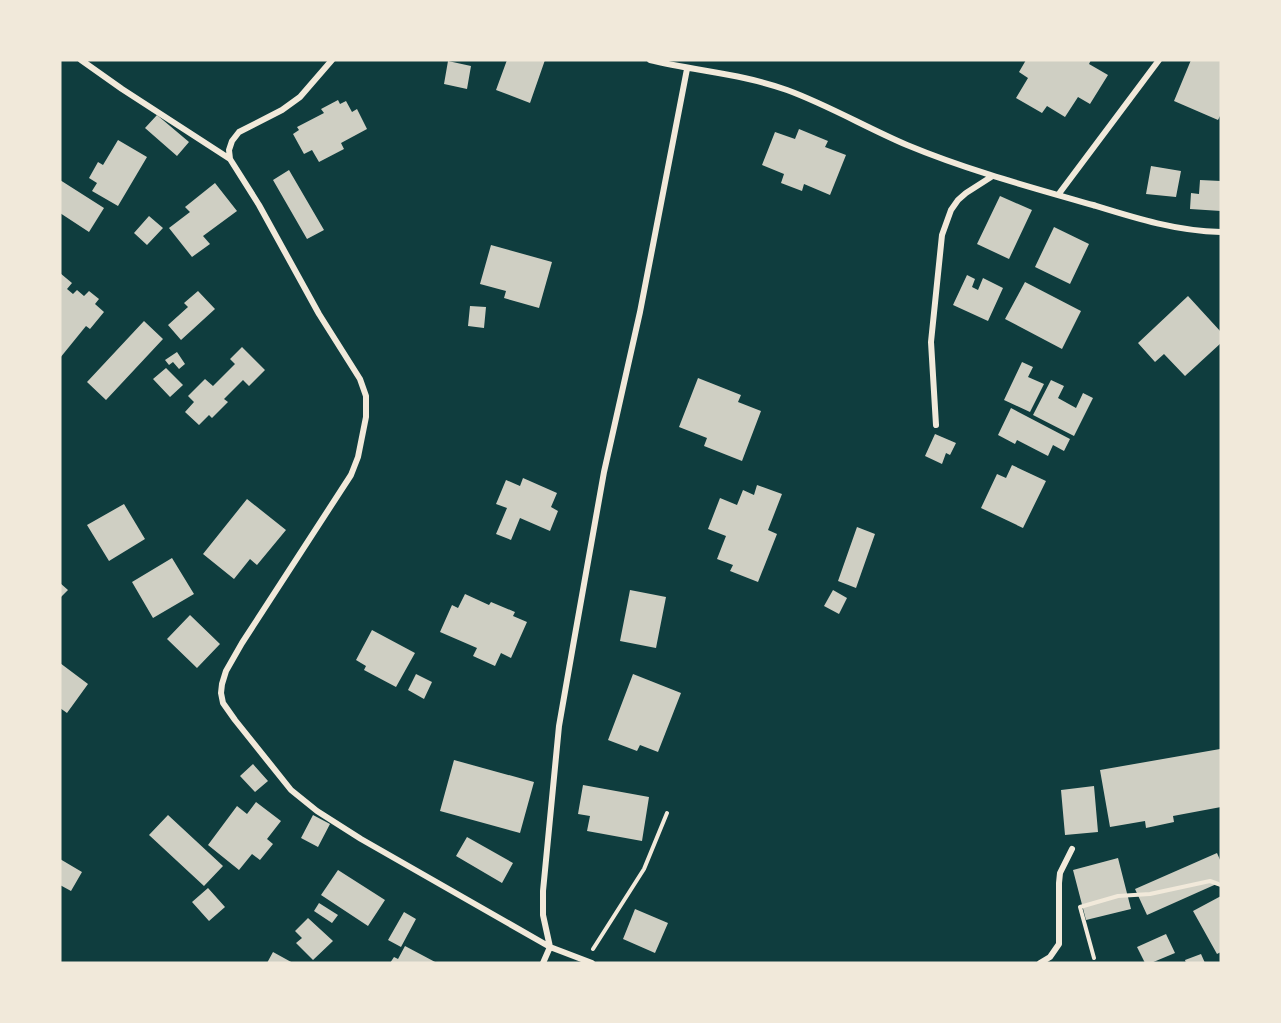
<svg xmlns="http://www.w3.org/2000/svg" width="1281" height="1023" viewBox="0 0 1281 1023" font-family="Jost,sans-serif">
  <rect width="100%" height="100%" fill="#0f3d3e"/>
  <!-- building -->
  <path fill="#cfcfc3" d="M507 60H545L530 103 496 90Z
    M1026 60H1091L1089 64 1108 75 1090 104 1078 97 1065 117 1047 106 1042 113 1016 98 1028 78 1019 72Z
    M1191 60 1221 61V114L1218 120 1174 101Z
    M448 61 471 66 467 89 444 84Z
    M338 100 340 104 346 101 352 112 357 109 367 129 341 143 344 149 319 162 312 150 304 154 293 134 299 130 297 127 324 113 321 109Z
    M157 115 189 142 177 156 145 128Z
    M799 129 828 141 825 147 846 155 830 195 804 184 802 191 781 183 784 174 762 165 775 132 795 139Z
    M118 140 147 157 118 206 92 191 97 183 89 178 98 162 103 165Z
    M1151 166 1181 171 1176 197 1146 194Z
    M289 170 324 230 307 239 273 180Z
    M60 180 104 208 89 232 60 213Z
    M1200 180 1221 181V211L1190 209 1191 193 1199 194Z
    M215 183 237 211 203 236 210 244 192 257 169 228 190 212 185 207Z
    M1000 196 1032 210 1009 259 977 244Z
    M149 216 163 228 147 245 134 233Z
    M1054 227 1089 244 1070 284 1035 267Z
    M491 245 552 262 539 308 504 298 506 291 480 284Z
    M60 273 72 283 67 289 73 294 77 290 84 296 89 291 99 299 95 304 104 312 90 329 86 326 60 358Z
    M967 275 975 279 972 287 978 290 983 278 1003 288 988 321 953 305Z
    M1025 282 1081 311 1062 349 1005 319Z
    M198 291 215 309 181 340 168 325 188 307 184 303Z
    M1188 296 1221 332V343L1185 376 1164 354 1155 362 1138 343Z
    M470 306 486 307 484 328 468 326Z
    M144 321 163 339 106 400 87 382Z
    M242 347 265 370 249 386 243 380 224 399 228 402 212 418 209 415 199 425 185 412 194 402 188 396 205 379 213 386 235 364 230 359Z
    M177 352 185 364 179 369 173 362 169 365 165 360Z
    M1022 362 1033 367 1028 377 1044 384 1030 412 1004 400Z
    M166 368 183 385 170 397 153 379Z
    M698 378 741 395 738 402 761 411 742 461 704 446 707 438 679 427Z
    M1051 380 1064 386 1058 398 1076 408 1083 393 1093 398 1074 436 1033 415Z
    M1011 408 1070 439 1064 451 1053 445 1048 456 1017 440 1015 444 998 435Z
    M935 434 956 443 950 455 946 453 942 464 925 456Z
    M1012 465 1046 481 1023 528 981 508 997 474 1006 478Z
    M523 478 557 493 551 507 558 511 550 531 520 518 511 540 496 534 507 508 496 504 506 480 520 486Z
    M757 485 782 494 768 530 777 534 758 582 730 571 733 565 717 559 726 536 708 529 720 498 737 505 743 490 754 495Z
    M247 499 286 530 257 565 250 559 234 579 203 554Z
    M124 504 145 539 109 561 87 525Z
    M857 527 875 534 856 588 838 581Z
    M172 558 194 594 153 618 132 582Z
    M60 583 68 590 60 598Z
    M630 590 666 597 656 648 620 641Z
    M833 590 847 598 839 614 824 606Z
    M465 594 489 605 491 602 515 612 513 616 527 622 511 658 501 653 495 666 473 656 477 648 440 632 452 605 458 608Z
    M190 615 220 644 197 668 167 639Z
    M372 630 415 653 396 687 364 670 366 666 356 660Z
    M60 663 88 684 67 713 60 708Z
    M416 674 432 682 424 699 408 690Z
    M633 674 681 693 658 752 640 745 637 751 608 740Z
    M1220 749 1221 807 1173 816 1174 822 1146 828 1145 821 1110 827 1100 770Z
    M454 760 534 782 520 833 440 811Z
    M253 764 268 781 255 792 240 776Z
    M583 785 649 797 642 841 587 831 590 816 578 814Z
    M1094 786 1098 832 1065 835 1061 790Z
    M256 802 281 821 267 839 273 844 260 860 252 854 239 870 208 845 237 806 247 814Z
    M168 815 223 866 204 886 149 835Z
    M313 815 330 824 318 847 301 838Z
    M467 837 513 863 502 883 456 856Z
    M1217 853 1221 862V882L1147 915 1135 889Z
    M1118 858 1131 909 1086 920 1073 870Z
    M60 859 82 872 71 891 60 885Z
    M338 870 385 900 368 926 321 895Z
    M208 888 225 907 209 921 192 902Z
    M1221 896V952L1217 954 1193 911Z
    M319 903 338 915 332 923 314 911Z
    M635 909 668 923 655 953 623 939Z
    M404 912 416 919 401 947 388 940Z
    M308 918 333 941 313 960 296 943 302 938 295 931Z
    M1166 934 1175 953 1151 963H1145L1137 947Z
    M405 946 437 963H390L394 957 398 959Z
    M273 952 293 963H267Z
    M1201 954 1205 963H1186L1185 960Z"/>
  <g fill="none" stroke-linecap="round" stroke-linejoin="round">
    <!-- path -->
    <path stroke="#f1e9da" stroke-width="4" d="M593 949 644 869 667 813
      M1094 958 1080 907 1118 896 1150 894 1210 881 1221 885"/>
    <!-- minor -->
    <path stroke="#f1e9da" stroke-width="6" d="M81 60 122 89 230 159
      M332 60 300 97 282 110 239 132 232 141 229 150 230 159 259 205 319 314 360 379 366 396V417L358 457 351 475 242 643 226 671 222 684 221 693 223 703 235 720 291 790 317 811 361 839 550 947 592 963
      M650 60C695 71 743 74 787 90 828 105 867 128 907 145 967 170 1030 187 1093 205 1135 218 1176 231 1221 232
      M1058 195 1159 60
      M936 425 931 342 942 235 951 210 958 200 966 193 991 177
      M543 963 550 947 543 915V891L559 726 573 646 604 472 640 312 687 69
      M1040 963 1050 957 1059 944V883L1060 873 1072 849"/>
  </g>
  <!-- border -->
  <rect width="1281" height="1023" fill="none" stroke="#f1e9da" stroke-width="123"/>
</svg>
